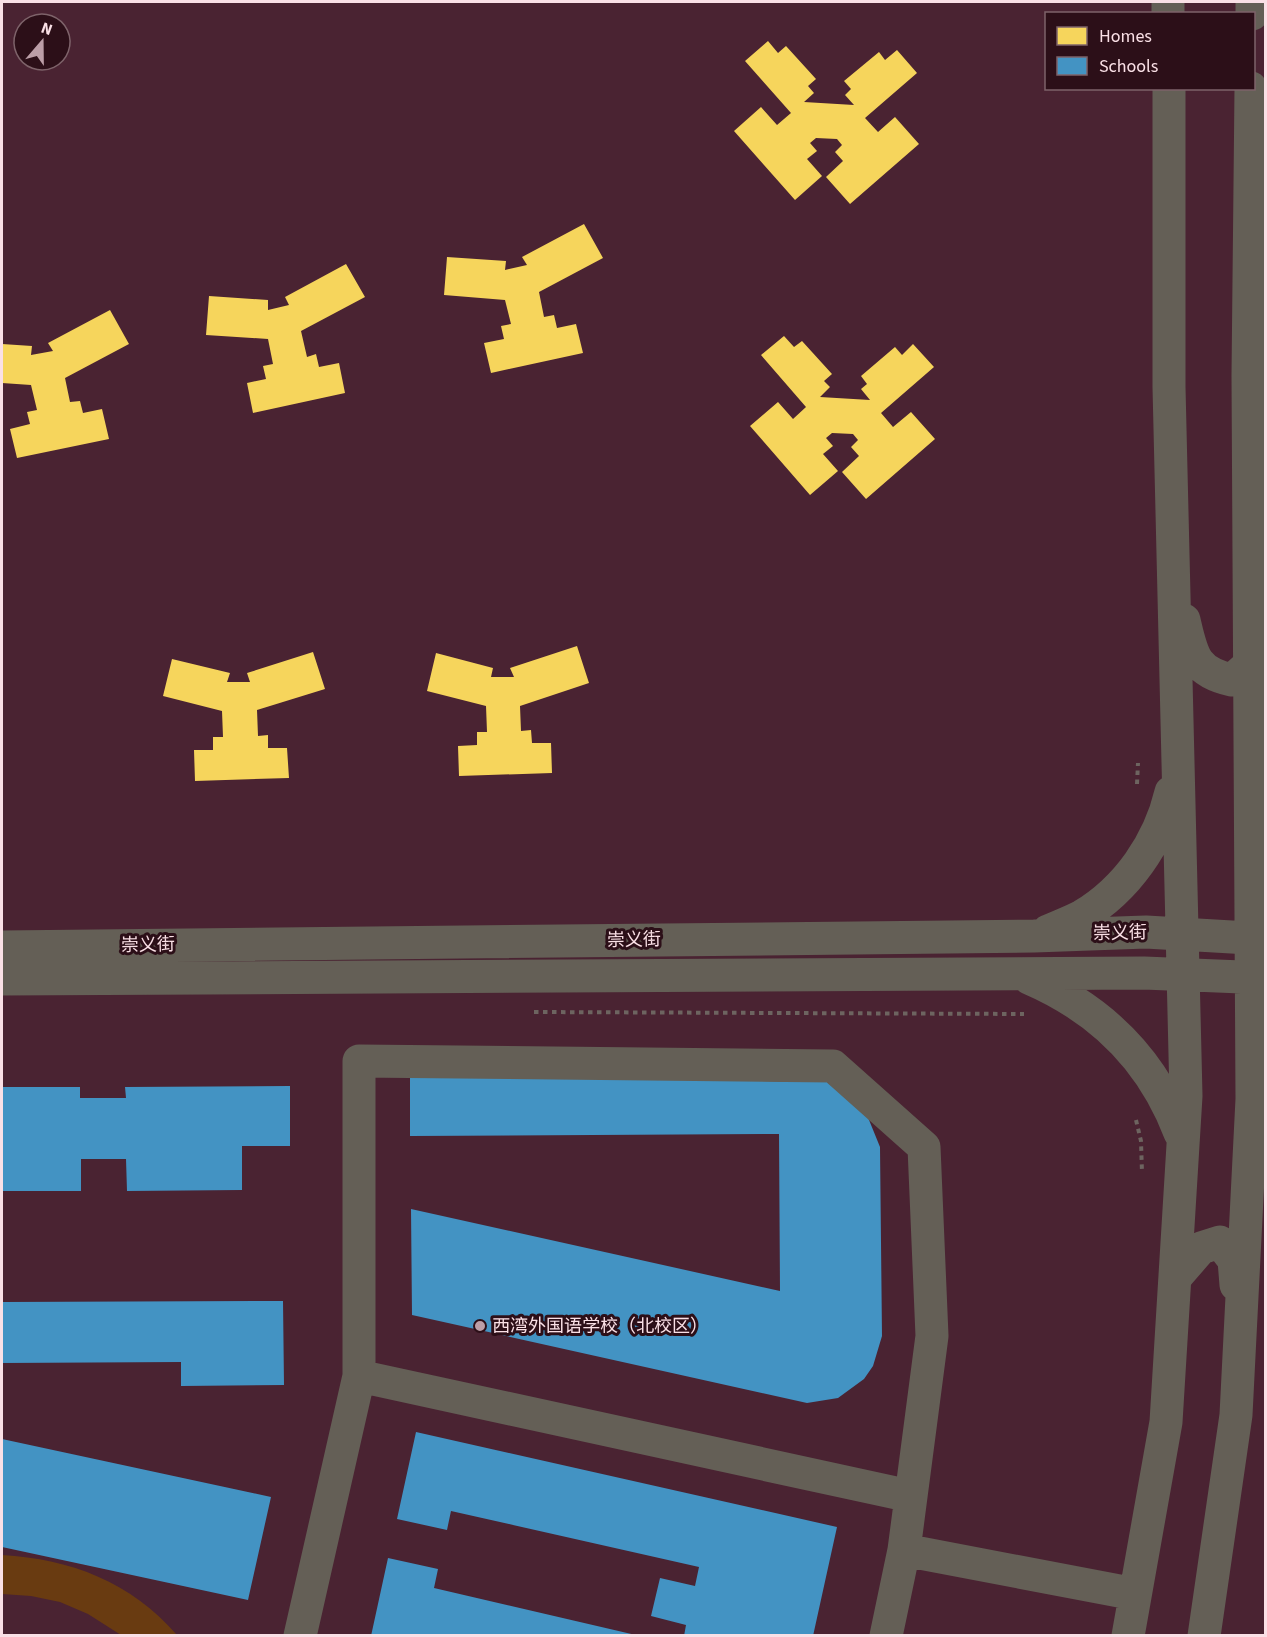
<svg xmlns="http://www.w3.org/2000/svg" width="1267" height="1637" viewBox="0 0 1267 1637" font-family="'Source Sans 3','Noto Sans SC',sans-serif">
  <rect width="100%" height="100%" fill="#4a2332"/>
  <!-- green -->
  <path fill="#693b11" d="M2 1555C71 1559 131 1582 177 1635H121L88 1614 60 1602 31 1596 2 1594Z"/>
  <!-- homes -->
  <path fill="#f6d55c" d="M768 41 778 53 786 46 816 79 808 86 814 93 804 102 854 105 845 95 851 89 844 81 879 52 885 60 897 50 917 73 865 118 878 132 895 117 919 144 850 204 826 177 843 161 835 152 842 145 837 139 816 138 810 143 817 151 807 159 822 176 795 200 734 131 761 107 777 125 791 113 745 61Z
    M584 224 603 258 539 292 544 317 554 315 557 328 576 324 583 353 491 373 484 343 504 339 501 326 511 324 505 300 444 295 447 257 506 261 505 270 527 265 522 257Z
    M346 264 365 297 301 331 307 357 316 354 319 367 339 363 345 393 253 413 247 383 266 379 263 366 273 364 268 339 206 335 209 296 268 300V310L289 305 285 297Z
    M110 310 129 344 65 378 70 402 80 401 83 413 102 409 109 439 17 458 10 429 30 424 27 412 37 410 31 385 2 383V344L32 346 31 355 53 351 48 343Z
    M784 336 794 347 802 341 832 374 824 381 830 387 820 397 870 400 861 389 867 384 861 376 895 347 902 355 913 344 934 367 881 413 893 427 911 412 935 439 866 499 842 472 859 456 851 447 858 440 853 434 832 433 826 438 833 446 823 454 838 471 810 495 750 426 778 402 793 419 806 407 761 355Z
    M577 646 589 683 520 706 521 731 531 730 532 743H551L552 773 459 776 458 746 477 745V732H487L486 706 427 691 436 653 493 668 491 677H514L510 668Z
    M313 652 325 689 257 710 258 736 268 735V748H287L289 778 195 781 194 750H213V737H223L222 711 163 696 172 659 230 673 227 682H250L247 673Z"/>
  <!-- schools -->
  <path fill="#4393c3" d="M410 1076 827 1082 867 1115 880 1147 882 1336 873 1366 864 1379 838 1398 807 1403 412 1315 411 1209 780 1291 779 1134 410 1136Z
    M290 1086V1146H242V1190L127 1191 126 1159H81V1191H2V1087H80V1098H126L125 1087Z
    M283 1301 284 1385 181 1386V1362L2 1363V1302Z
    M416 1432 837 1527 813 1636H684L686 1625 651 1616 660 1578 695 1586 699 1567 451 1511 447 1530 397 1519Z
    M2 1439 271 1497 248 1600 2 1547Z
    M388 1558 438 1569 434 1588 640 1636H371Z"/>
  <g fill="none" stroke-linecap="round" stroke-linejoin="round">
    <!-- path -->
    <path stroke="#6d6460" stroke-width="4" stroke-dasharray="4.5 4.5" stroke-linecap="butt" d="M1137 784 1138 763
      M534 1012 1024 1014
      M1136 1120 1141 1141 1142 1173"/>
    <!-- minor -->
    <path stroke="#645f56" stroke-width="33" d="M1168 2V14
      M1252 14V2
      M1184 620C1192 654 1194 672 1232 680L1250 664
      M1048 931C1059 926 1071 922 1082 916 1127 889 1159 843 1171 792
      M2 947 1034 936 1146 932 1266 939
      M1029 978C1101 1009 1152 1059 1180 1133
      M2 979 1144 973 1266 978
      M1175 1278 1201 1248 1220 1242 1234 1260 1236 1285
      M359 1376 910 1496
      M904 1550 1135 1594
      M300 1636 359 1376V1061L833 1066 924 1147 932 1336 904 1550 886 1636
      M1128 1636 1166 1422 1186 1096 1169 387V88
      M1204 1636 1236 1415 1252 1099 1248 376 1251 88"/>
  </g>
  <!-- markers -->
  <circle fill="#bc9ea7" stroke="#2c0f18" stroke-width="2" cx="480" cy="1326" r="6"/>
  <g text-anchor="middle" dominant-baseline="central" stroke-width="6" stroke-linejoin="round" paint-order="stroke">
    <!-- street labels -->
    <g font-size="18" fill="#fae0e6" stroke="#2c0f18">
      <text transform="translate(1120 933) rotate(-1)">崇义街</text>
      <text transform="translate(634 940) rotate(-1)">崇义街</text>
      <text transform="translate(148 945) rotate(-1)">崇义街</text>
    </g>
    <!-- poi labels -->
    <g font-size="18" fill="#fae0e6" stroke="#2c0f18" text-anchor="start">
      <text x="492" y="1326">西湾外国语学校（北校区）</text>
    </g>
  </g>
  <!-- border -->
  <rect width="1267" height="1637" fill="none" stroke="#fae0e6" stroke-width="6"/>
  <!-- legend -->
  <rect x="1045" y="12" width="210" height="78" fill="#2c0f18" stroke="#7e636a" stroke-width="1.5"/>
  <rect x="1057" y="27" width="30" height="18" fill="#f6d55c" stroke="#7e636a" stroke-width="1.5"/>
  <text x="1099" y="42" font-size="18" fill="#fae0e6">Homes</text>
  <rect x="1057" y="57" width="30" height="18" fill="#4393c3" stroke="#7e636a" stroke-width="1.5"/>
  <text x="1099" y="72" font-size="18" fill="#fae0e6">Schools</text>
  <!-- north arrow -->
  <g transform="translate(42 42) rotate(20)"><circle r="28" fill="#2c0f18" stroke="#7e636a" stroke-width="1.5"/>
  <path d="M0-4.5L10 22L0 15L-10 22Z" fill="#bc9ea7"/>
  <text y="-9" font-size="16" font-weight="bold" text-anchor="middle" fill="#fae0e6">N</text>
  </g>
</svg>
